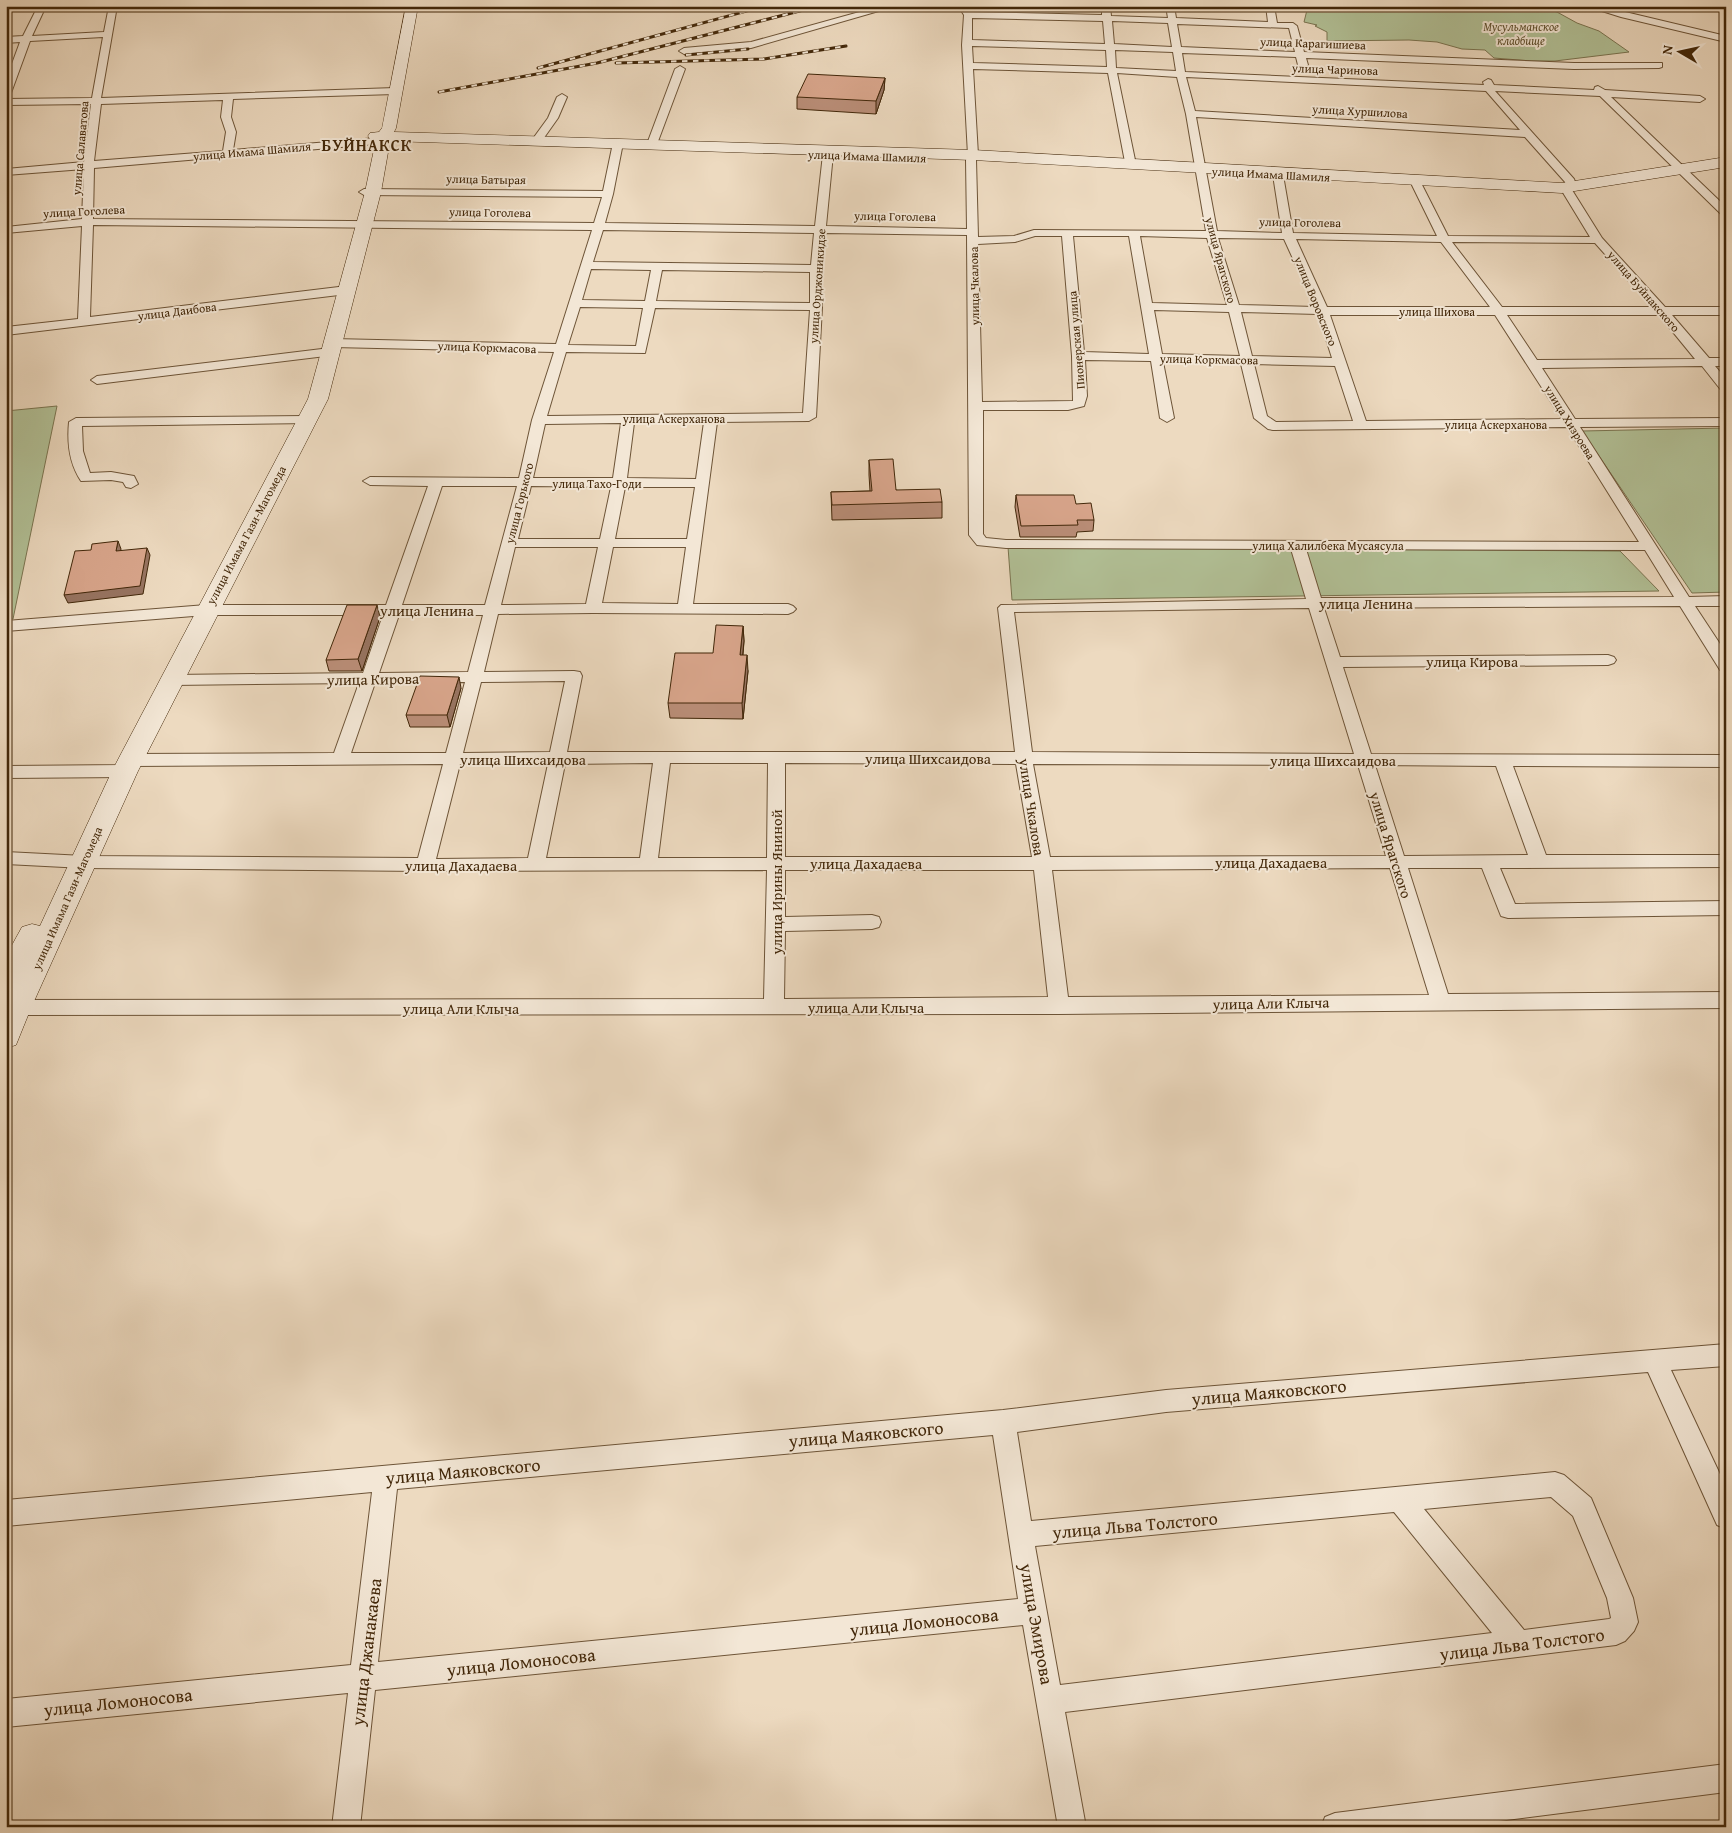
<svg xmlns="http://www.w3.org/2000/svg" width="1732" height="1833" viewBox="0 0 1732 1833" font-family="'Gentium Book Plus',serif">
  <rect width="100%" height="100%" fill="#eddac0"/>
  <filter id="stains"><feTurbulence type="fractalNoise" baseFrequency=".004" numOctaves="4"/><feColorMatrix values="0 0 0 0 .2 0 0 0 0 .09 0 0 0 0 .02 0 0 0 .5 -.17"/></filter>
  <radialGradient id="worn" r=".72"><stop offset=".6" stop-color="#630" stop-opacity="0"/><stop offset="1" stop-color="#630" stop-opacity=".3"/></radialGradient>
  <!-- green -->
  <path fill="#b2c197" stroke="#7a7450" d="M1308 6H1534L1557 12 1577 23 1599 31 1629 52 1555 61H1531L1494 58 1485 50 1462 49 1437 42 1409 40 1327 41V32L1315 26 1317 25 1304 22Z
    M57 406 13 619H6V411Z
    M1726 428V592L1692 593 1582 431Z
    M1008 547 1620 551 1659 591 1012 600Z"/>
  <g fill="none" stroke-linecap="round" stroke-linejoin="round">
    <!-- street casing -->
    <g stroke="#6d5437" stroke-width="2">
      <path id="street" d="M38 6H46L32 36 104 32 109 6H117L101 98 395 88 400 91 395 94 233 99 231 117 236 132 233 150 376 138 381 141 376 144 94 168 93 219 594 223 602 197 364 195 359 192 364 189 603 191 613 143 618 140 623 143 613 194 605 223 815 226 823 154 828 151 833 154 826 226 967 229 966 160 968 155 962 45 964 15 958 6H966L971 12 1102 15V6H1110L1111 16 1168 18 1166 6H1174L1176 18 1268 22 1266 6H1274L1277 23H1293L1297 26 1304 52 1574 63H1662V67L1659 68 1574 69 1306 58 1308 65 1303 68 1298 65 1296 57 1182 53 1185 72 1484 85 1483 82 1488 79 1491 80 1494 85 1594 90 1595 87 1598 86 1605 90 1700 96 1705 99 1700 102 1611 97 1726 207V216L1722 215 1600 96 1495 91 1574 179 1577 187 1572 190 1602 238 1665 307H1726V315H1672L1709 358H1726V366H1715L1726 379V391L1721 390 1702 366 1542 368 1575 419 1726 418V426L1580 427 1689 597 1726 596V606H1695L1726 653V671L1720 670 1680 606 1324 608 1340 657 1608 655 1614 657 1616 660 1614 663 1608 665 1343 667 1371 754 1726 755V767L1513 766 1546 855H1726V867L1500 868 1515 904 1726 901V915L1508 918 1501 916 1499 911 1482 868H1408L1448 994 1726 992V1008L1059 1014 6 1015 7 1000 764 999 767 870 425 871 84 868 6 864V852L84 856 418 858 443 764 130 766 124 764 121 760 124 756 130 754 334 753 359 683 171 685 165 684 163 680 165 676 171 675 363 673 383 615H206L6 631V621L206 605H386L428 486 370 485 363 481 370 477 519 478 532 420 554 352 333 347 327 343 333 339 556 344 592 230 93 225 90 317 347 286 353 290 347 294 6 335V327L78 319 82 226 6 233V227L82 219 84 169 6 175V169L84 162 91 104 6 105V99L92 98 103 37 30 41 11 93 6 96V80L20 42 6 43V37L23 36ZM972 18 1103 21 1105 44 972 40ZM1112 21 1168 23 1172 47 1114 44ZM1177 24 1289 28 1295 52 1181 47ZM972 46 1106 50 1107 67 973 63ZM1115 50 1173 52 1176 71 1116 68ZM973 69 1108 73 1125 162 1132 166 1137 163 1135 160 1117 73 1177 77 1186 114 1206 231 1034 230 1014 236 978 237 976 160 978 155ZM1186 77 1486 91 1520 130 1195 111ZM223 100 221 117 226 132 223 151 94 161 101 104ZM1196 117 1525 137 1565 182 1567 188 1562 191 1590 237 1448 236 1419 179 1414 176 1409 179 1437 236 1293 233 1283 175 1278 172 1273 175 1282 233 1217 231ZM603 230 814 233 811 265 593 262ZM825 233 967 235 969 535 977 545 1006 548 1291 549 1306 599 1001 605 998 608 1015 752H567L582 676 580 672 574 671 484 672 498 614 593 613 788 614 793 612 796 609 793 606 788 604H693L717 422 809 421 816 417 822 307V269ZM1035 236H1062L1072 356 1073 401 982 402 978 244 1015 242ZM1073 236H1129L1149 354 1084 352ZM1140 236 1207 238 1227 305 1152 303ZM1218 238 1284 239 1315 307 1239 305ZM1296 239 1441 242 1490 307H1327ZM1452 242 1595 243 1652 307H1502ZM591 269 651 270 645 301 582 300ZM662 270 810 272V303L656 301ZM580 307 643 308 636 346 568 345ZM655 308 810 310 803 413 547 416 566 352 645 353ZM1154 310 1229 312 1240 356 1162 354ZM1241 312 1318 314 1332 358 1252 356ZM1330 315H1495L1562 419 1366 421ZM1507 315H1659L1695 359 1537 360ZM1085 360 1151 361 1160 418 1167 422 1174 418 1163 362 1241 364 1254 418 1268 429 1273 430 1567 427 1639 542 1006 540 986 538 983 534V410H1068L1084 406 1087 396ZM1254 364 1335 366 1353 421 1276 422 1267 416ZM704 422 696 479 627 478 634 423ZM621 423 613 478H533L545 424ZM442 486H517L485 605H402ZM531 486 611 487 600 539H518ZM625 487H695L687 539H615ZM515 547H598L586 604 501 605ZM613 547H686L678 604 602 603ZM1306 549 1645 550 1674 597 1321 598ZM1309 608 1354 754 1032 752 1014 612ZM399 615H483L468 672 379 673ZM565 681 550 752 463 753 481 682ZM465 682 446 753H351L375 683ZM653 763 640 858H546L565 764ZM670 763H768L767 858H658ZM785 763 1016 764 1032 857H785ZM460 764H548L528 858 436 859ZM1033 764 1358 765 1386 856 1050 857ZM1375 765 1496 766 1528 855 1404 856ZM1390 868 1429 995 1068 997 1052 870ZM785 870H1034L1048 997 784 999 785 931 872 929 879 927 881 922 879 917 872 915 785 917Z
        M881 6H896L751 48 684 54 679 51 684 48 751 42Z
        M1586 6H1600L1726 36V42L1621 17Z
        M680 66 685 69 657 144 652 147 648 146 647 144 675 69Z
        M562 94 567 97 558 118 541 142H533L532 140 548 118 557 97Z
        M330 348 336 352 334 355 97 384 91 380 97 376Z
        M306 416 313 420 311 423 82 426 83 451 90 473 111 472 134 476 138 484 131 488 126 487 123 482 111 480 81 481C69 463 67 443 69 422L76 418Z
        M125 765 131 767 134 771 131 775 125 777 6 778V766Z
        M1726 1344V1366L1671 1370 1726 1487V1529L1717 1525 1648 1372 1166 1412 1017 1432 1031 1521 1555 1472 1564 1475 1591 1498 1633 1598 1638 1622 1634 1631 1625 1641 1616 1645 1065 1712 1086 1827H1058L1023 1625 375 1690 360 1827H332L348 1693 6 1727V1699L351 1665 372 1492 6 1526V1500L1003 1410 1166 1390ZM993 1435 1018 1599 378 1662 397 1489ZM1551 1497 1573 1516 1607 1598 1611 1618 1609 1619 1524 1630 1424 1509ZM1394 1512 1492 1633 1060 1685 1035 1546Z
        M1726 1764V1792L1452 1827H1321L1325 1817 1335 1813Z"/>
    </g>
    <!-- secondary casing -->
    <g stroke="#422709" stroke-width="1">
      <path id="secondary" d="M406 6H418L396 128 394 132 973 150 1562 183 1726 157V167L1562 193 973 160 390 141 381 192 328 399 138 771 31 1008 16 1045 6 1048V1000L9 994 6 995V956L22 927 32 924 40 926 112 771 308 399 365 192 376 140 370 139 368 136 370 133 379 132 382 128Z"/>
    </g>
    <!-- street -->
    <use href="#street" fill="#f3e7d6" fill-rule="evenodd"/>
    <!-- secondary -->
    <use href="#secondary" fill="#f3e7d6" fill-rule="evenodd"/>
    <!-- rail casing -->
    <g stroke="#422709" stroke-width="3">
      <path id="rail" d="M686 55 748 49
        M616 63 764 59 846 46
        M538 68 765 6
        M439 92 597 63 819 6"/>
    </g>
    <!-- rail -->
    <use href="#rail" stroke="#f3e7d6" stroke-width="2" stroke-dasharray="5.5" stroke-linecap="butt"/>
  </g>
  <!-- wall -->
  <path fill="#ba8e78" stroke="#422709" d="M885 78 884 90 876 114 797 109V97Z
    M869 460 896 490 942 502V518L832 520 831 492 870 491 869 475Z
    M1016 495 1076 504 1094 520 1093 531 1077 532 1076 537H1020L1015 507Z
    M380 617 362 671H329L326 660Z
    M743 626 744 641 743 655 748 671 743 719 670 718 668 703 713 653Z
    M461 688 450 727H410L406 715Z"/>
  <!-- shaded-wall -->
  <path fill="#977461" stroke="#422709" d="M885 78 884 90 876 114V101Z
    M118 541 121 549 119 559 116 551Z
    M147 548 150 555 143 594 68 603 64 595Z
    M377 605 380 617 362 671 358 659Z
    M743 626 744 641 741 671 740 655Z
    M747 655 748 671 743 719 742 703Z
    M459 677 461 688 450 727 447 715Z"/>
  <!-- building -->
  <path fill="#d8a58b" stroke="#422709" d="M808 74 885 78 876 101 797 97Z
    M893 459 896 490 940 489 942 502 832 505 831 492 872 491 869 460Z
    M1016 495H1074L1076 504 1091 503 1094 520H1077L1078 525 1021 526Z
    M118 541 116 551 147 548 140 586 64 595 75 551 91 550 92 544Z
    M347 605H377L358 659 326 660Z
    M716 625 743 626 740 655H747L742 703H668L675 653H713Z
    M420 676 459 677 447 715H406Z"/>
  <g text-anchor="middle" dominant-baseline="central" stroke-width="4" stroke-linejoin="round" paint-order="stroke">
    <!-- far-park labels -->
    <g font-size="12" font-style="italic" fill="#5e4e2c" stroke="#f3e7d6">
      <text x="1521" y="26">Мусульманское<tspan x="1521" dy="14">кладбище</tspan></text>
    </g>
    <!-- far-street labels -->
    <g font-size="12" fill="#422709" stroke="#f3e7d6">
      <text transform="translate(1313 43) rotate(2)">улица Карагишиева</text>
      <text transform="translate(1335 69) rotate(2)">улица Чаринова</text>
      <text transform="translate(1360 111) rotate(3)">улица Хуршилова</text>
      <text transform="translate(80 148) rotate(-85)">улица Салаватова</text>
      <text transform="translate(252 151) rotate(-5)">улица Имама Шамиля</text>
      <text transform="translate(867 156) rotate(2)">улица Имама Шамиля</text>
      <text transform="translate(1271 174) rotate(3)">улица Имама Шамиля</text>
      <text transform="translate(486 179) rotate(1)">улица Батырая</text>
      <text transform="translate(84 211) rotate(-3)">улица Гоголева</text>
      <text transform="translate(490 212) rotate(1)">улица Гоголева</text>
      <text transform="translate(895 216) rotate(1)">улица Гоголева</text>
      <text transform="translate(1300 222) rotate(1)">улица Гоголева</text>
      <text transform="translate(1221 260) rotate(75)">улица Ярагского</text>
      <text transform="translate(817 286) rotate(-86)">улица Орджоникидзе</text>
      <text transform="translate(974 286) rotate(-91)">улица Чкалова</text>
      <text transform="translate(1644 291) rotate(49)">улица Буйнакского</text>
      <text transform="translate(1316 301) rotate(68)">улица Воровского</text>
      <text transform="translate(177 311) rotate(-7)">улица Даибова</text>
      <text x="1437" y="311">улица Шихова</text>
      <text transform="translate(1076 340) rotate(-95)">Пионерская улица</text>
      <text transform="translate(487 347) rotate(2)">улица Коркмасова</text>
      <text transform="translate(1209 359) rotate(1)">улица Коркмасова</text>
      <text x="674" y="418">улица Аскерханова</text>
      <text transform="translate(1570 422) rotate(58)">улица Хизроева</text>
      <text x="1496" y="424">улица Аскерханова</text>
      <text x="597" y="483">улица Тахо-Годи</text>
      <text transform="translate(519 503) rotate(-76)">улица Горького</text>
      <text transform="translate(246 535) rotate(-62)">улица Имама Гази-Магомеда</text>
      <text x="1328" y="545">улица Халилбека Мусаясула</text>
      <text transform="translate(67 898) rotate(-66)">улица Имама Гази-Магомеда</text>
    </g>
    <!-- street labels -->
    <g font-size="15" fill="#422709" stroke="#f3e7d6">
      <text x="1366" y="603">улица Ленина</text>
      <text x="427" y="610">улица Ленина</text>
      <text x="1472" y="661">улица Кирова</text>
      <text transform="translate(373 679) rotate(-1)">улица Кирова</text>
      <text x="928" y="758">улица Шихсаидова</text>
      <text x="523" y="759">улица Шихсаидова</text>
      <text x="1333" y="760">улица Шихсаидова</text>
      <text transform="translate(1032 807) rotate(81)">улица Чкалова</text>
      <text transform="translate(1391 845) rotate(73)">улица Ярагского</text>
      <text x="1271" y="862">улица Дахадаева</text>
      <text x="866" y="863">улица Дахадаева</text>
      <text x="461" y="865">улица Дахадаева</text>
      <text transform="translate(776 882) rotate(-90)">улица Ирины Яниной</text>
      <text transform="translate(1271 1003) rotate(-1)">улица Али Клыча</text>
      <text x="866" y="1007">улица Али Клыча</text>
      <text x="461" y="1008">улица Али Клыча</text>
    </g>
    <!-- far-district labels -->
    <g font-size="16" font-weight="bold" letter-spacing="1" fill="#422709" stroke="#f3e7d6">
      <text x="367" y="145">БУЙНАКСК</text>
    </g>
    <!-- near-street labels -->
    <g font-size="18" fill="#422709" stroke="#f3e7d6">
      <text transform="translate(1269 1392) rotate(-5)">улица Маяковского</text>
      <text transform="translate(866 1434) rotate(-5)">улица Маяковского</text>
      <text transform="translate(463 1471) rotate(-5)">улица Маяковского</text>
      <text transform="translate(1135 1525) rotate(-5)">улица Льва Толстого</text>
      <text transform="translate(924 1622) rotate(-6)">улица Ломоносова</text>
      <text transform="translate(1037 1624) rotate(80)">улица Эмирова</text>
      <text transform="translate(1522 1644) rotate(-7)">улица Льва Толстого</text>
      <text transform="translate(366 1652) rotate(-83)">улица Джанакаева</text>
      <text transform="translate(521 1662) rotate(-6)">улица Ломоносова</text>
      <text transform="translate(118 1702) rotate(-6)">улица Ломоносова</text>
    </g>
  </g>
  <!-- margin -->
  <rect width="1732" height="1833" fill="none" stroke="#eddac0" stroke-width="25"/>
  <rect x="8" y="8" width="1717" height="1818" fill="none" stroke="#422709" stroke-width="2.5"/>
  <rect x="12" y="12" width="1707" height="1808" fill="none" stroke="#422709"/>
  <!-- north arrow -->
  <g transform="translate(1680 52) rotate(279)" stroke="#f3e7d6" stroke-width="4" paint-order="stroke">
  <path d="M0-4L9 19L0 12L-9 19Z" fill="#422709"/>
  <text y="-8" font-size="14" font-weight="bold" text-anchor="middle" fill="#422709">N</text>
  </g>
  <rect width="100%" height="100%" filter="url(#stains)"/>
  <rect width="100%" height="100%" fill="url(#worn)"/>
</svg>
